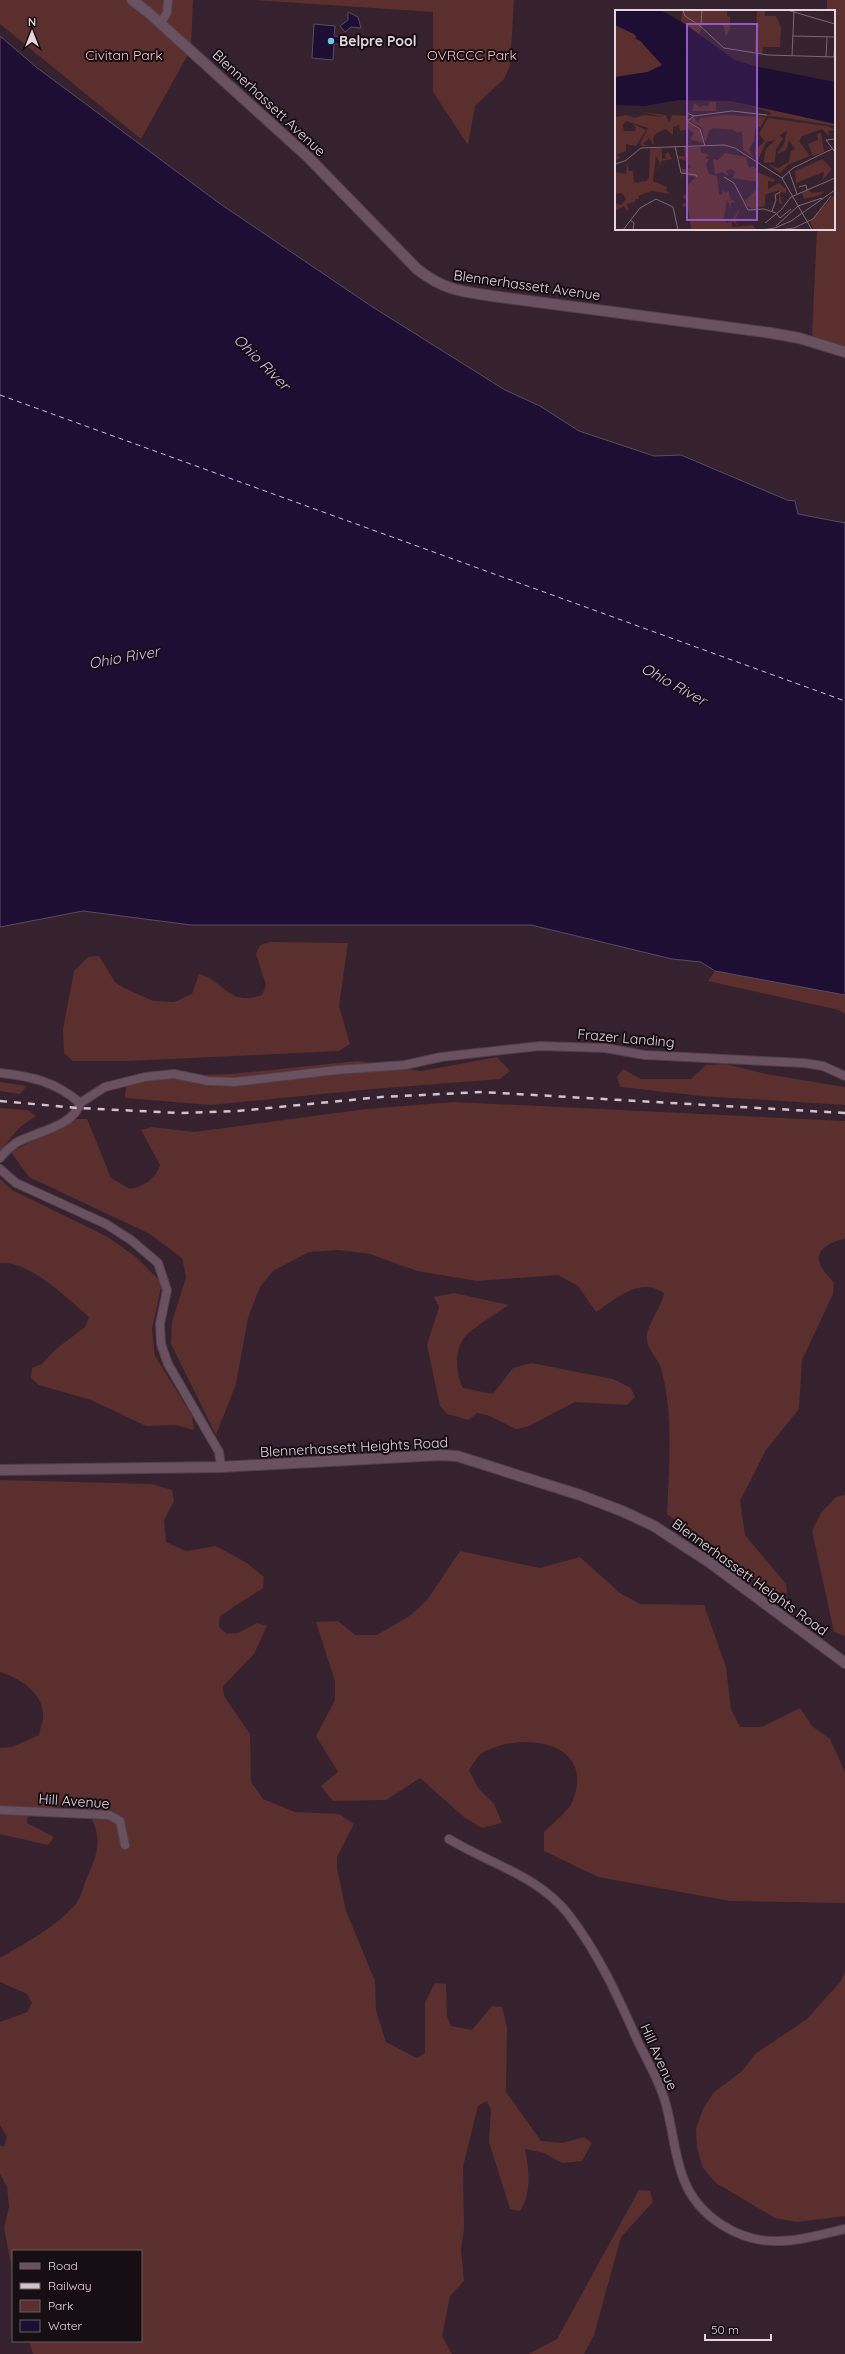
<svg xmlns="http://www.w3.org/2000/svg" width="845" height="2354" viewBox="0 0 845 2354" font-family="Quicksand,sans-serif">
  <rect width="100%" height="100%" fill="#36212e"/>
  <!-- green -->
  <path fill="#5b2f2d" d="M0 0H193L191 49 141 139 0 24Z
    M254 0H514L510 66 504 79 475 106 468 145 433 92V12Z
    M827 0H845V348L812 337 817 229H834V11H827Z
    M270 942 348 943 339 1006 350 1044 339 1051 127 1061H73L64 1053 63 1029 74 971 88 957 99 956 115 982 124 988 153 1001 174 1002 192 994 199 974C225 981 229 1007 262 995L266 985 256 954 260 945Z
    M715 971 845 995V1014L839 1010 708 981Z
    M497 1057 510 1071 500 1079 373 1089 210 1105 125 1098 127 1078 231 1074 357 1061 421 1071Z
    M726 1064 766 1074 845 1087V1105L701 1096 620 1087 617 1077 623 1069 641 1079H691L706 1065Z
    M0 1082 27 1086 20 1094 0 1091Z
    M454 1102 845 1121V1239C831 1241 811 1251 822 1268 825 1273 830 1278 834 1283L833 1294 802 1360 799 1409 766 1450 740 1501 745 1535 786 1584 787 1594 767 1590 667 1514C669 1465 674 1416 661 1368 658 1359 649 1351 647 1341 644 1328 662 1308 664 1293 640 1276 616 1299 596 1312L578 1286 558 1275 477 1281 417 1271 370 1254 339 1250 309 1252 273 1271 260 1287 248 1318 236 1384 216 1435 171 1344 172 1322 186 1277 182 1258 150 1234 29 1177 11 1152 74 1119H87L111 1178 130 1189C144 1186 156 1179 160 1165L141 1130 152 1127 194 1132 366 1109Z
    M0 1108 27 1110 36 1116 20 1127 0 1151Z
    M0 1179 12 1190 108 1237 136 1257 162 1283 152 1329 155 1356 192 1416 194 1430 176 1425 146 1426 91 1400 39 1385 31 1378 32 1368 42 1364 56 1349 85 1327 89 1317C68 1299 29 1260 0 1263Z
    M454 1293 509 1305C499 1312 470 1329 464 1338 454 1351 456 1375 463 1388L493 1394 513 1368 532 1363 613 1379 631 1388 635 1397 627 1405 575 1402 527 1427 516 1429 487 1415 477 1413 469 1420 447 1414 440 1406 427 1345 439 1307 434 1297Z
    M0 1480 152 1484 172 1490 174 1501 164 1520 166 1542 186 1551 216 1546 247 1563 264 1577 263 1588 220 1616 219 1627 227 1634 238 1633 257 1623 267 1626 254 1654 223 1686 224 1696 250 1734 251 1782 263 1799 295 1812 339 1814 354 1824 337 1857V1868L346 1911 375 1981 376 2010 386 2042 417 2058 425 2053V2002L435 1983 446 1984 447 2016 451 2026 472 2030 492 2006 502 2007 507 2027 506 2092 541 2141 562 2143 584 2137 592 2143 582 2161 562 2163 544 2153 525 2149C529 2169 532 2193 520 2211L510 2209 489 2142 491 2110 487 2101 478 2106 463 2167 464 2229 461 2250 464 2281 450 2296 442 2336 452 2354H33L29 2341H141V2251H13V2274L4 2228 9 2207 7 2187 0 2174V2146H4L7 2137 0 2125V2022L27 2012 32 2003 27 1994 0 1982V1958C27 1942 54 1928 75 1905 80 1899 83 1889 85 1882 100 1849 105 1834 81 1803L29 1812 27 1823 54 1837 48 1845 0 1834V1748L12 1747 39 1735C40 1729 43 1722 43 1716 44 1693 19 1678 0 1672Z
    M845 1495V1636L834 1632 812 1531 821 1513 836 1497Z
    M460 1551 540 1568 580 1557 620 1593 640 1604 704 1605 726 1667 731 1709 740 1727H762L800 1708 812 1726 830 1739 845 1772V1903L730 1901 598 1877 544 1851V1832C553 1823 569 1811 573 1800 596 1740 519 1731 482 1753 477 1756 473 1765 469 1770L478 1788 494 1804 502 1823 482 1828 465 1818 420 1778 386 1800 333 1801 321 1786 338 1772 316 1736 335 1700V1681L316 1622 338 1621 355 1635H377L411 1615 427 1600Z
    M845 1971V2216L797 2222 775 2218 716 2183 703 2168 697 2148 696 2129 703 2109 714 2092 742 2071 755 2054 807 2019 841 1981Z
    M639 2190 650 2191 653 2202 621 2237 594 2335 584 2354H528L557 2339Z"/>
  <!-- water -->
  <path fill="#1f0e33" stroke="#5a4a66" d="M348 12 358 17 361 28 351 27 345 32 340 26 348 20Z
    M314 24 335 26 334 36 350 38 349 45 334 44 333 60 312 58Z
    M0 36 36 67 219 203 371 306 505 390 540 406 579 431 654 456 681 455 787 500 795 501 798 514 845 523V995L715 971 701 962 672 959 531 925H191L83 911 0 927Z"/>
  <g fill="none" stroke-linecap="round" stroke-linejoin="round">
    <!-- ferry -->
    <path stroke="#d0bbf4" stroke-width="1" stroke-dasharray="5 4" stroke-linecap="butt" d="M0 395 845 701"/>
    <!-- minor casing -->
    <g stroke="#503f4a" stroke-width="10">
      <path id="minor" d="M160 24 167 13 168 0
        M0 1073C31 1076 56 1082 80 1103L105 1087 145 1077 174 1074 208 1081 235 1082 337 1070 405 1065 441 1057 540 1046 605 1048 645 1055 804 1063 823 1066 845 1076
        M0 1158C4 1153 10 1147 16 1143 34 1132 74 1127 80 1103
        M0 1169 16 1183 106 1224 131 1240 158 1263 167 1290 160 1324 161 1344 168 1364 219 1452 221 1467
        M0 1810 109 1815 120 1821 125 1845
        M449 1839C490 1864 539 1876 569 1915 599 1954 619 1999 639 2044 648 2061 658 2079 664 2098 673 2125 673 2153 684 2180 698 2216 738 2242 777 2241 800 2241 823 2234 845 2229"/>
    </g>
    <!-- tertiary casing -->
    <g stroke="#503f4a" stroke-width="12">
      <path id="tertiary" d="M132 0 149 13 308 157 417 269C444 290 459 291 492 296L771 333 799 338 845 352
        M0 1470 221 1467 440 1455 457 1456 580 1495 622 1511 654 1526 709 1562 845 1663"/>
    </g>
    <!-- minor -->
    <use href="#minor" stroke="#69515f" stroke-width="8"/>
    <!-- tertiary -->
    <use href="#tertiary" stroke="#69515f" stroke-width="10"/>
    <!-- rail -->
    <path stroke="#d2c2cb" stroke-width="2.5" stroke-dasharray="7 7" stroke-linecap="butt" d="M0 1101 78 1108 180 1113 238 1111 381 1097 482 1092 845 1113"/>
  </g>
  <!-- markers -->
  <circle fill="#73c1f6" stroke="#170e14" stroke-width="1.5" cx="331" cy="41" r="4"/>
  <g text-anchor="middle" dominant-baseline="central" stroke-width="4" stroke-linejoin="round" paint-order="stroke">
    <!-- poi labels -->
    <g font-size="14" font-weight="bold" fill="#e4d5dd" stroke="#170e14" text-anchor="start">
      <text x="339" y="41">Belpre Pool</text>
    </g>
    <!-- park labels -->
    <g font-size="14" fill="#f7c2be" stroke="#170e14">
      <text x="124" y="55">Civitan Park</text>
      <text x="472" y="55">OVRCCC Park</text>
    </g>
    <!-- street labels -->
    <g font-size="14" fill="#e4d5dd" stroke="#170e14">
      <text transform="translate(269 103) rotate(43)">Blennerhassett Avenue</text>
      <text transform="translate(527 285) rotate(8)">Blennerhassett Avenue</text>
      <text transform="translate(626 1038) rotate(5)">Frazer Landing</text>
      <text transform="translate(354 1447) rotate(-3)">Blennerhassett Heights Road</text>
      <text transform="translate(750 1577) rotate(36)">Blennerhassett Heights Road</text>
      <text transform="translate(74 1801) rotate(4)">Hill Avenue</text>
      <text transform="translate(659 2057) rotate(66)">Hill Avenue</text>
    </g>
    <!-- water labels -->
    <g font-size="15" font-style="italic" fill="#d0bbf4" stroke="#170e14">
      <text transform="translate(262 362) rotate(45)">Ohio River</text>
      <text transform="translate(124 657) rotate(-10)">Ohio River</text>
      <text transform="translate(674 684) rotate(29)">Ohio River</text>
    </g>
  </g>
  <!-- overview -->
  <g transform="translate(615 10)">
    <rect width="220" height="220" fill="#36212e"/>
    <path d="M67 0H112V6L115 7V19L111 26 108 15 88 13 84 25 66 11ZM142 0H150V6H161L166 17 165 37H148L147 44 140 42ZM0 15 19 24 48 55 33 62 0 67ZM94 92H101V101H77L79 93 85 97 89 95 93 97ZM131 95 210 111 220 114V116L165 107 124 104 156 105 155 102ZM27 102 51 105 54 113 57 105 74 106 71 111 86 121 88 133 75 129 79 123 73 119 65 121 64 115 58 117V125L51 119 42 123 38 127 39 136 34 128 28 134 34 136H27L25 134 33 118 11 111 8 115 9 121H20L21 118 18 114 31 120 21 136 11 134V141L1 145 6 147 0 151V107L12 105 19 108 29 105 49 107ZM110 105 151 107 146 116 140 118 139 131 134 139 138 147 128 140 127 121 122 123 119 120 98 118 94 121 90 133 87 118 73 110 79 107 83 113 85 108ZM153 108 212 116 220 120 213 121 214 126 207 119 187 126 184 131 195 146 174 154 165 163 154 155 163 158 174 152 176 141 180 139 174 130 171 140 162 144 169 134 172 121 165 125 168 129 161 139 160 152 149 153V149L151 139 160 130 151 132 143 150 140 145V140L150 131 144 124ZM206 123 209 142 198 146 193 134 203 130 202 124ZM69 137H85L86 142 94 145 90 148 94 149 91 155 94 164 102 166 104 184 107 185 108 179 110 183 114 181 115 189 121 192 116 193 115 198 112 189 109 208 111 213 118 209 126 196 120 210 123 216 117 211V217L138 215 140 219 76 220 73 196 68 197 67 194 72 192 68 186 74 181 71 178 80 167 67 164V171L66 159H73L76 157 70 150 64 149V146H70ZM47 138V148L51 149 50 145 53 142 57 149 47 151 42 162 45 153 41 146 38 171 52 177 51 180 55 184 37 181 23 186 24 189H20V192L11 194 14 199 12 201 9 196 0 201V193L6 195 11 189 7 183 0 184V162L11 164 12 152 14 161H18L19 173 31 171 34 168 35 139ZM110 143 131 147 134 158 139 156 144 163 159 169V172L153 171V179L164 173 171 179V183L166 182 165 185 167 194 164 193V180L150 185V196L138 199 132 196 130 191 142 179 143 172 117 168 120 162 117 159 111 161 114 166 107 162 100 164 98 149 103 150ZM219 144 207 149 217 159 207 171 209 162 181 173 180 161ZM193 180 197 183 210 181 205 185 189 189 187 183ZM220 184V220H199L195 212Z" fill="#5b2f2d"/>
    <path d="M0 0H45L67 12 120 50 139 56 220 72V114L116 91 64 90 29 96 0 95V67L33 62 47 55 19 24 0 15Z" fill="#1f0e33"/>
    <path fill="none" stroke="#1f0e33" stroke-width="2" d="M21 28 144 72 220 89"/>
    <path fill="none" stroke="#7c6974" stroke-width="1" d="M68 0 70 6 84 15 109 38 153 45 220 47M172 0 220 14M86 15 87 0M178 26 220 27M177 46 179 1M211 47 212 27M219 47 220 30M72 103 79 106 117 101 152 105M79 106 72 111 85 119 90 136M220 129 211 130 220 142M60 136 66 163 81 165 82 167M0 154 10 151 26 138 109 135 120 138 167 168 197 220M174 161 182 184M109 167 119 173 133 200 149 199 161 203 165 208 176 199M167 168 178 158 217 139M184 177 191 175 192 180M157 201 161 190 160 185 165 182M15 210 19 213 18 220M150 213 166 200 176 187 220 168M161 216 183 196 207 188M8 220 25 198 41 189 58 197 63 220M146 220 160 218 176 211 220 180M164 220 179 218 198 209 216 186"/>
    <path fill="#9556c6" fill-opacity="0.15" stroke="#9556c6" stroke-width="2" d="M72 14H142V210H72Z"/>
    <rect width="220" height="220" fill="none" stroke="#e4d5dd" stroke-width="2"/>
  </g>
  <!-- legend -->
  <rect x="12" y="2250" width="130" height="92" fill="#170e14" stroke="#695e64"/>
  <rect x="20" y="2263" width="20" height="6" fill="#69515f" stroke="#695e64"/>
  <text x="48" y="2270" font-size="12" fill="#e4d5dd">Road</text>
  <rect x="20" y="2283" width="20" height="6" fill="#d2c2cb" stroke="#695e64"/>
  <text x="48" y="2290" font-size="12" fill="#e4d5dd">Railway</text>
  <rect x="20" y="2300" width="20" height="12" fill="#5b2f2d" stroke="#695e64"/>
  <text x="48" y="2310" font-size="12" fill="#e4d5dd">Park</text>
  <rect x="20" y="2320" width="20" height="12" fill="#1f0e33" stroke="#695e64"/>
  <text x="48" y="2330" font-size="12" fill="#e4d5dd">Water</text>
  <!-- north arrow -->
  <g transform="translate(32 32)" stroke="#170e14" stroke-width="3" paint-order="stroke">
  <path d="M0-3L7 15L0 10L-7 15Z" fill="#e4d5dd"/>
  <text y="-6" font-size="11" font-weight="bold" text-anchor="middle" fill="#e4d5dd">N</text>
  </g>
  <!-- scale -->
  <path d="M705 2334v6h66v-6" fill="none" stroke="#e4d5dd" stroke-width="2"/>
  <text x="711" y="2334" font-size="12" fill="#e4d5dd" stroke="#170e14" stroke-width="3" paint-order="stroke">50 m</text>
</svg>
